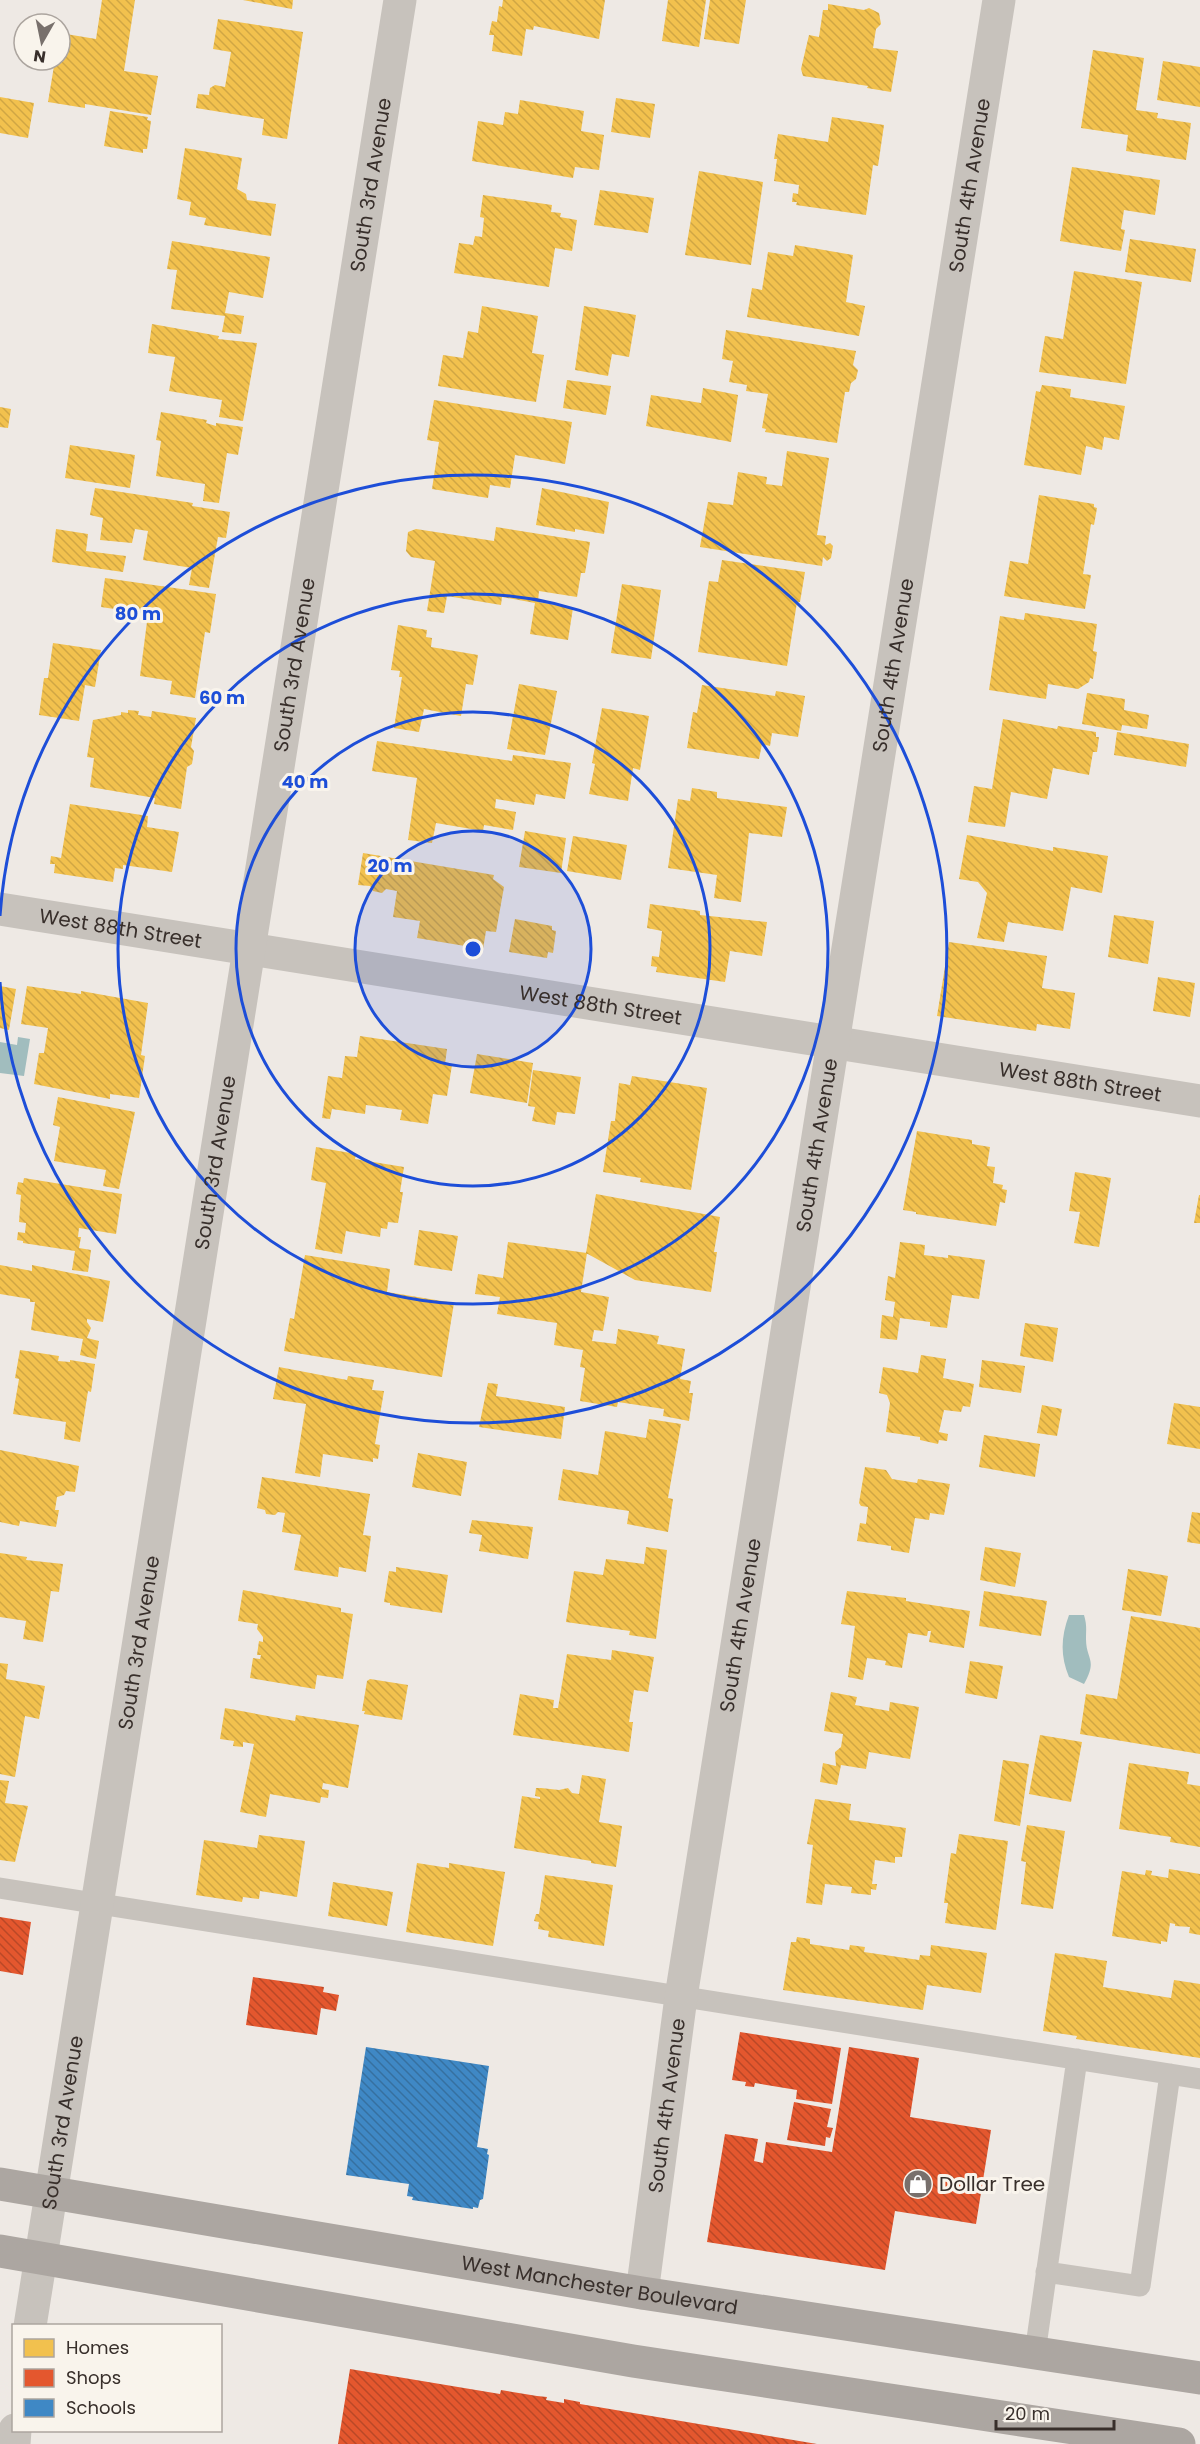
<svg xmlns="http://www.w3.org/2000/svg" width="1200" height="2444" viewBox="0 0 1200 2444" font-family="Poppins,sans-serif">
  <defs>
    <pattern id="homes-back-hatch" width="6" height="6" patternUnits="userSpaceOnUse" patternTransform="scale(1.5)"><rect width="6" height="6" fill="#f2c14e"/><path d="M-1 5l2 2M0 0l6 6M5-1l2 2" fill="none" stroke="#d0a644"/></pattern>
    <pattern id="shops-back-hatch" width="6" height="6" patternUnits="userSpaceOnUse" patternTransform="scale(1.5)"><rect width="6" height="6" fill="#e4572e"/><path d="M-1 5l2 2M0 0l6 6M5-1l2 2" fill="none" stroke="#ba4827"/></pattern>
    <pattern id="schools-back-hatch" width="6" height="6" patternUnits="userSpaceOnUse" patternTransform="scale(1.5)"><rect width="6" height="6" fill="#3f88c5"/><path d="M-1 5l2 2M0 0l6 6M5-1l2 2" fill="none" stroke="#3670a0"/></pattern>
  </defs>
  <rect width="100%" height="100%" fill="#eee9e4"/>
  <!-- water -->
  <path fill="#a1bdbe" d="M18 1037 30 1039 24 1076 0 1073V1042L17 1045Z
    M1069 1615H1084C1087 1625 1086 1629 1086 1639 1086 1660 1098 1659 1084 1684L1069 1677C1060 1655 1061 1637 1069 1615Z"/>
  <!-- homes -->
  <path fill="url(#homes-back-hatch)" d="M102 0H135L124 71 158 76 151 115 85 104V108L48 102 55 60H60V33L96 39Z
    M243 0H293L292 9Z
    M503 0H605L599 39 534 26 533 30 526 29 522 56 492 51 494 35H489L492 21 497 22 499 6 502 7Z
    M668 0H706L699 47 662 41Z
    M710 0H746L739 44 704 39Z
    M828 4 864 10 869 8 879 13 881 24 876 29 873 48 898 51 891 92 867 88 868 86 803 76 801 69 809 35 819 37 823 10H828Z
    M218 19 303 32 287 139 262 135 264 119 196 108 198 94 209 95 210 88 215 85 225 87 231 52 213 49Z
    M1093 50 1144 58 1136 110 1158 113 1157 118 1191 123 1186 160 1126 151 1128 135 1081 128Z
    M1163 61 1200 67V107L1157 100Z
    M0 97 34 103 28 138 0 133Z
    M616 98 655 104 650 138 611 132Z
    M520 100 584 111 581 131 604 135 599 170 575 167 573 178 472 161 478 121 503 125 505 112 518 114Z
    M110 111 148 117 147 120 151 121 147 149H143V153L104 146Z
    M832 117 884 125 878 166 873 165 866 215 796 205 797 202H792L793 193 798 194 799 185 774 181 777 159H774L778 134 828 142Z
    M185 148 242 158 237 189 246 194 247 200 276 204 271 236 204 225 206 218 189 215 191 202 177 199Z
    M1072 167 1160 180 1155 215 1124 210 1121 229 1125 230 1121 251 1060 241Z
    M699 171 763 182 751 265 685 255Z
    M600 190 654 198 648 233 594 225Z
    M483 195 552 205 551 212 561 213 560 217 577 220 572 251 555 248 549 287 454 273 459 243 473 245 475 236 482 237 484 218 480 217Z
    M1130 239 1196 249 1191 282 1125 272Z
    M172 241 270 257 263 298 229 292 225 313 244 316 241 334 222 332 225 316 171 309 177 270 167 269Z
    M795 245 853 255 846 302 865 306 859 336 747 317 752 288 762 290 768 252 793 256Z
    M1074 271 1142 282 1126 384 1039 372 1045 336 1063 339Z
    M482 306 538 316 532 353 544 355 536 402 438 386 443 355 463 358 468 331 478 333Z
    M584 306 636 315 629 357 612 354 608 376 575 370Z
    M152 324 219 336 218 339 257 343 243 421 219 417 222 400 169 391 175 357 148 353Z
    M726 330 856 351 853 365 858 370 856 379 851 383 849 392H845L837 443 765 432 766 429 762 428 768 394 746 391 747 385 729 382 733 361 722 359Z
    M567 380 611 386 606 415 563 408Z
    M1042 385 1071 389 1070 397 1125 406 1119 440 1104 437 1102 450 1086 446 1081 475 1024 465 1036 391 1040 392Z
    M703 388 738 395 731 442 646 426 651 395 701 403Z
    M434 400 572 422 565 464 515 455 510 488 490 485 488 498 432 489 439 442 427 440Z
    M0 407 11 409 8 428 0 427Z
    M161 412 207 420 206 423 216 426V423L243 427 238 455 227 453 219 503 203 501 205 484 156 476 161 441 156 440Z
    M70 445 135 455 130 488 65 478Z
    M787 451 829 458 817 535 826 536 825 545 830 543 833 546 831 558 827 561 823 557 822 566 700 547 708 502 733 505 738 472 767 477 766 484 782 486Z
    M95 488 193 503 192 506 230 512 226 538 218 537 209 588 189 585 192 568 143 560 148 531 135 529 132 543 100 540 103 518 90 515Z
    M542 488 609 502 604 534 575 529V532L536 525Z
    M1039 495 1094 504V507L1097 508 1094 525 1091 524 1083 574 1091 575 1085 609 1004 596 1010 561 1028 564Z
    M496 527 590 542 585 573H581L577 597 539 591 538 602 573 608 568 640 530 634 535 603 502 597 501 605 447 596 444 613 427 611 435 561 411 557 406 551 408 532 416 529 494 541Z
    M56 529 88 534 86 551 126 556 123 572 52 562Z
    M722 560 805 572 800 602H797L787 666 698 652 709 581 718 582Z
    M105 578 216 594 210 633 205 632 195 698 170 694 172 681 140 676 148 614 101 607Z
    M622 584 661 590 651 659 611 653Z
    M1025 613 1097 624 1093 651 1097 652 1093 679 1090 678 1089 682 1078 689 1048 684 1046 699 989 690 1000 616 1024 620Z
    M398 625 427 630 426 637 432 638 431 647 478 655 473 685 466 684 461 716 424 709 419 732 394 728 402 677H399L400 671 391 670Z
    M53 643 101 650 95 687 85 685 79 721 39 715 44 678H48Z
    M519 684 557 691 545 755 507 749Z
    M702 685 775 696 776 691 805 696 798 737 772 733 770 746 762 744 759 759 687 748 693 712 697 713Z
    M1087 693 1125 699 1124 710 1149 715 1147 729 1122 725 1121 731 1082 724Z
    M602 708 649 716 640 770 633 768 628 801 589 794 595 764 592 763Z
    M128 710 139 711 138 715 151 717 152 711 196 718 191 747 194 751 192 764 187 767 181 809 154 804 155 798 90 787 94 758 87 757 93 720 121 715V712L128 713Z
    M1003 719 1057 729 1058 726 1096 732V737H1099L1097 752H1093L1089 775 1053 768 1047 799 1011 792 1005 827 968 822 974 786 992 789Z
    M1117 732 1189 744 1186 767 1114 755Z
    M377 741 512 761 513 755 571 763 565 799 536 794 534 805 496 799 495 808 516 812 513 830 484 825 483 831 436 823 432 843 408 840 417 778 372 771Z
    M692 788 717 792V798L787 807 782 837 749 833 741 902 714 898 717 875 668 868 678 799 690 801Z
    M70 804 148 816 147 827 179 832 172 872 123 865V869L115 868 113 882 54 873 55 864H50L51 856 61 858Z
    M525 831 566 838 561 873 519 867Z
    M967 835 1053 851V847L1108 856 1102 893 1071 887 1063 931 1008 922 1004 942 977 938 987 893 978 882 959 879Z
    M573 836 627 845 621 880 567 871Z
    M363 853 494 875 493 879 504 887 496 932 486 931 483 949 417 938 420 921 393 917 397 891 386 889 382 893 373 891 370 886 358 885Z
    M650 904 700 911V915L767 922 762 956 730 951 725 982 656 972 657 967 651 966 652 956 659 957 662 931 647 928Z
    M1114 915 1154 921 1148 964 1108 957Z
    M515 919 552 926V930L556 931 553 953 548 952 547 958 509 952Z
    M949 942 1047 956 1042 988 1075 993 1070 1029 1037 1024 1036 1031 937 1016Z
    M1158 977 1195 983 1190 1017 1153 1011Z
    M0 986 16 989 9 1030 0 1028Z
    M27 986 81 994V991L148 1003 141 1055 145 1056 139 1098 110 1094V1099L34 1084 39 1053H44L48 1028 21 1024Z
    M360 1036 447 1049 445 1064 452 1065 447 1096 433 1094 428 1124 400 1120 402 1110 366 1105 365 1114 332 1109 330 1119 322 1118 328 1076 342 1078 345 1056 357 1057Z
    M477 1054 533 1063 527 1103 470 1093Z
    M533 1070 581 1077 575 1114 557 1112 555 1125 532 1121 535 1107 528 1106Z
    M632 1076 707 1088 691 1190 640 1182 641 1178 603 1172 611 1121H615L619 1083 630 1085Z
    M58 1097 135 1112 119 1189 103 1186 106 1170 54 1161 60 1127 53 1125Z
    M917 1131 972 1140V1144L990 1147 987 1166 995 1167 993 1183 1003 1185 1002 1189 1007 1190 1005 1203 1000 1202 996 1226 916 1214V1212L903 1210Z
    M316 1147 356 1154 355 1159 404 1167 400 1192H403L398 1223 388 1222 387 1229 381 1228 380 1237 346 1231 342 1254 315 1249 326 1183 311 1180Z
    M1075 1172 1111 1178 1099 1247 1074 1243 1080 1212 1069 1211Z
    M24 1178 122 1194 116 1234 79 1228 78 1237H81L79 1248 91 1250 88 1272 72 1270 75 1251 23 1243V1241L17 1240 18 1232 25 1233 26 1223 19 1222 21 1195 16 1194 18 1182 23 1183Z
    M596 1194 720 1217 714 1252H717L711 1292 635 1280 586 1253Z
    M1199 1195H1200V1223H1194Z
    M419 1230 458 1236 452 1271 414 1265Z
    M508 1242 587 1253 581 1292 609 1297 603 1331 594 1330 592 1341 616 1344 618 1329 659 1336 657 1344 685 1349 680 1379 691 1381 689 1393H693L689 1421 663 1416 664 1409 618 1402 617 1407 580 1401 585 1368 580 1367 583 1350 554 1345 557 1323 497 1314 500 1297 475 1294 478 1274 503 1278Z
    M900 1242 925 1245 924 1255 948 1258V1255L985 1260 979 1299 952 1295 947 1328 930 1326V1322L900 1318 897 1340 880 1338 882 1315 893 1317 895 1302 885 1300 888 1276 895 1278Z
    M305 1255 390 1269 387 1292 454 1303 442 1377 284 1351 290 1318 294 1319Z
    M0 1265 32 1271V1265L110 1281 103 1322 87 1319V1322L91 1328 87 1338 99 1341 96 1359 80 1355 83 1339 31 1330 35 1302H30V1299L0 1294Z
    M1025 1323 1058 1328 1053 1362 1020 1356Z
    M20 1350 59 1356 58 1361 70 1362V1360L95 1364 91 1392 88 1391 80 1442 64 1439 66 1422 13 1414 19 1379 15 1378Z
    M921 1355 946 1359 943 1378 974 1384 970 1407 963 1406 961 1412 944 1410 939 1432 948 1434 947 1441 939 1440 938 1444 920 1440V1437L886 1432 890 1403 887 1395 879 1393 883 1367 918 1373Z
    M982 1360 1025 1366 1021 1393 979 1387Z
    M279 1367 347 1380 348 1376 374 1380 372 1390 384 1391 375 1444 380 1445 378 1459 373 1458V1462L323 1454 320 1477 295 1473 306 1404 273 1399Z
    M488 1383 498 1384 496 1396 565 1407 561 1439 479 1427Z
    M1174 1403 1200 1407V1449L1167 1444Z
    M1042 1405 1062 1409 1057 1436 1037 1433Z
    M649 1419 681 1424 668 1498 673 1499 668 1532 627 1524 629 1511 558 1500 563 1469 598 1475 605 1431 646 1438Z
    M984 1435 1040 1444 1035 1477 979 1467Z
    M0 1450 79 1466 75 1492 66 1491 64 1495 57 1497 55 1510H59L56 1527 20 1521 19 1526 0 1522Z
    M418 1453 467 1462 461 1496 412 1487Z
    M865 1467 886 1470 892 1479 917 1483 918 1479 950 1484 944 1515 930 1513 929 1520 915 1518 909 1553 891 1550V1546L857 1541 860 1523 866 1524 868 1507 861 1506 859 1503Z
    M262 1477 370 1494 363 1535 371 1536 366 1572 339 1567 338 1577 294 1570 301 1535 282 1532 285 1513 278 1512 275 1515 266 1514 265 1510 257 1508Z
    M1192 1512 1200 1513V1544L1187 1542Z
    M472 1520 533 1527 528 1559 479 1551 482 1535 469 1533Z
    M646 1547 667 1550 656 1639 629 1635 630 1631 566 1622 574 1571 603 1575 606 1559 644 1564Z
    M985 1547 1021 1553 1015 1587 980 1580Z
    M0 1553 27 1557 26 1560 63 1564 59 1592 51 1591 43 1642 23 1639 26 1621 0 1617Z
    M396 1567 448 1575 442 1613 390 1605V1603L384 1602 389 1571 396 1572Z
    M1128 1569 1168 1576 1161 1616 1122 1610Z
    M243 1590 341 1608V1612L353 1614 343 1679 317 1675 315 1689 250 1678 253 1658 260 1659 261 1655H257L259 1641 263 1642V1637L257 1629 258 1624 238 1621Z
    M847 1591 906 1598V1601L970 1611 964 1648 929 1642 931 1631H928L927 1636 908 1633 902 1668 885 1665 886 1661 867 1658 863 1680 848 1677 855 1626 841 1624Z
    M984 1591 1047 1601 1041 1636 979 1626Z
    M1131 1616 1200 1628V1754L1080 1734 1086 1694 1117 1699Z
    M612 1650 654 1657 648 1692 634 1690 629 1722H633L629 1752 513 1735 520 1694 554 1700 553 1708H558L567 1654 611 1660Z
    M970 1661 1003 1666 997 1699 965 1693Z
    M0 1663 8 1664 6 1679 45 1686 39 1719 25 1716 15 1777 0 1774Z
    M370 1679 408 1685 402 1720 364 1714 365 1711H362L367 1681Z
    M831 1692 857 1697 855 1705 889 1711 890 1702 919 1707 910 1759 869 1752 866 1769 841 1765 837 1785 820 1782 823 1763 836 1766 835 1752 841 1747 843 1734 824 1731Z
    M225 1708 295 1721 296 1715 359 1725 348 1788 323 1783 322 1789 329 1790 328 1798 321 1797 320 1803 270 1794 266 1817 240 1812 254 1744 243 1742V1747L233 1746 234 1741 220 1739Z
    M1040 1735 1082 1742 1071 1802 1029 1794Z
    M1003 1760 1029 1764 1020 1826 994 1821Z
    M1129 1763 1189 1772 1187 1784 1200 1786V1847L1170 1842 1171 1837 1119 1829Z
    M582 1775 606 1779 599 1822 622 1826 616 1867 591 1863V1861L514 1848 522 1796 540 1799V1797L535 1796 536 1788H541L559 1790 568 1788 572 1793 579 1794Z
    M0 1780 9 1781 5 1803 28 1806 15 1862 0 1860Z
    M815 1799 851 1804 849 1820 906 1828 902 1857H895V1863L875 1860 872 1884H877L876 1890 871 1889V1895L851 1893 852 1887 825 1884 822 1905 806 1903 813 1845 807 1844Z
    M1027 1825 1065 1831 1053 1909 1021 1904 1026 1862 1021 1861Z
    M959 1834 1008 1841 996 1930 945 1923 948 1903H944L951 1853 956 1854Z
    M259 1835 305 1841 297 1897 260 1891 259 1899 243 1897 242 1902 196 1895 204 1840 257 1848Z
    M417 1863 449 1868V1863L505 1872 493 1946 406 1932Z
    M1169 1869 1200 1874V1935L1189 1933 1190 1927 1175 1926V1924L1170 1923 1167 1942 1161 1941V1944L1112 1936 1122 1871 1145 1875 1146 1870 1152 1871 1151 1875 1168 1878Z
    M545 1875 613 1885 604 1946 548 1937 549 1931 538 1929 539 1922 534 1921 536 1914H539Z
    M333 1882 393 1892 387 1926 328 1916Z
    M797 1937 810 1939V1944L849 1950 850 1945 865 1947 864 1952 919 1960 920 1955 930 1956 931 1945 987 1953 981 1993 927 1985 923 2010 783 1990 791 1942H796Z
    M1055 1953 1107 1961 1103 1987 1171 1998 1174 1980 1200 1984V2058L1076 2039 1077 2036 1043 2031Z"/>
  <!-- shops -->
  <path fill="url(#shops-back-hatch)" d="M0 1917 31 1922 23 1975 0 1971Z
    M253 1977 324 1987 323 1992 339 1995 336 2011 321 2008 317 2035 246 2025Z
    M740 2032 841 2048 832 2104 796 2099 797 2090 755 2083 754 2087 745 2086 746 2082 732 2080Z
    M849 2047 919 2058 910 2117 991 2130 976 2224 895 2211 885 2270 707 2242 725 2134 758 2139 754 2161 763 2163 766 2142 832 2152Z
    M794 2102 831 2109 827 2127 833 2128 830 2138 826 2137 825 2146 787 2140Z
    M350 2369 500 2394 501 2390 537 2396 547 2397 546 2400 564 2403V2399L580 2402V2404L817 2444H338Z"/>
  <!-- schools -->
  <path fill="url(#schools-back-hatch)" d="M366 2047 489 2066 477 2147 488 2149 487 2154 489 2155 483 2199 480 2200 478 2208 473 2207V2209L412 2200 413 2197 407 2196 409 2184 346 2175Z"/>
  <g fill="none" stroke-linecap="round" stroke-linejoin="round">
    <!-- service -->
    <path stroke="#c7c2bc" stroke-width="21" d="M0 1888 1200 2079
      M1046 2272 1140 2286 1170 2074
      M1035 2353 1077 2059"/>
    <!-- minor -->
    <g stroke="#c7c2bc" stroke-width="33">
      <path id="s1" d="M0 909 1200 1101"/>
      <path id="s2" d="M642 2293 681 1997 999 0"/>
      <path id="s3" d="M30 2326 400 0"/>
      <path d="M14 2444 15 2430"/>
    </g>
    <!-- primary -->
    <g stroke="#aca6a1" stroke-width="33">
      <path id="s4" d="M0 2184 642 2293 1200 2378"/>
      <path d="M0 2251 633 2361 1179 2444"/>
    </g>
  </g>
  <!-- distance rings -->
  <circle cx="473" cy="949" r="118" fill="#1d4ed8" fill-opacity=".12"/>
  <g fill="none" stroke="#1d4ed8" stroke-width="3">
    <circle cx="473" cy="949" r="118"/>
    <circle cx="473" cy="949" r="237"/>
    <circle cx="473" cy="949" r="355"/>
    <path d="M0 916A474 474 0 1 1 0 982"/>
  </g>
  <!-- icons -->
  <defs>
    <g id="shop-disc" transform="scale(1.5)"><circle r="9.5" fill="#78706c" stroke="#f9f4ec"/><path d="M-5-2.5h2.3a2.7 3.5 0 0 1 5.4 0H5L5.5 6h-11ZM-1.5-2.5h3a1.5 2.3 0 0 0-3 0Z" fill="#fff"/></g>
  </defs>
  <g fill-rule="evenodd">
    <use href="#shop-disc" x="918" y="2184"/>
  </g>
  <g text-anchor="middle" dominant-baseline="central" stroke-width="6" stroke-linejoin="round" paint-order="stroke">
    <!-- street labels -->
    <g font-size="20" fill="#382f2b" stroke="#f9f4ec">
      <text stroke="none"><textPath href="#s3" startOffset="2168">South 3rd Avenue</textPath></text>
      <text stroke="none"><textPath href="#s2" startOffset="2133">South 4th Avenue</textPath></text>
      <text stroke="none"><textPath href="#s3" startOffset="1682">South 3rd Avenue</textPath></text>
      <text stroke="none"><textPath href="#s2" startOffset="1647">South 4th Avenue</textPath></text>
      <text stroke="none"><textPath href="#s1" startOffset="122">West 88th Street</textPath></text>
      <text stroke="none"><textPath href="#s1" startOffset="608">West 88th Street</textPath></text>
      <text stroke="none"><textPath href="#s1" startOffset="1094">West 88th Street</textPath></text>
      <text stroke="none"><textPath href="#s2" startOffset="1161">South 4th Avenue</textPath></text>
      <text stroke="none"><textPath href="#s3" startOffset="1178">South 3rd Avenue</textPath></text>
      <text stroke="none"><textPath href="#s2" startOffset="675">South 4th Avenue</textPath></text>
      <text stroke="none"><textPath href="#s3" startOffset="692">South 3rd Avenue</textPath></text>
      <text stroke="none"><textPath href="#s2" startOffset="189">South 4th Avenue</textPath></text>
      <text stroke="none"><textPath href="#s3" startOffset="206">South 3rd Avenue</textPath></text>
      <text stroke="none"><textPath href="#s4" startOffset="608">West Manchester Boulevard</textPath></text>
    </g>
    <!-- poi labels -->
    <g font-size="20" fill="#382f2b" stroke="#f9f4ec" text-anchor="start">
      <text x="939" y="2184">Dollar Tree</text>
    </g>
  </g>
  <circle cx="473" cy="949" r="9" fill="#1d4ed8" stroke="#f9f4ec" stroke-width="3"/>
  <g font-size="18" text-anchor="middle" font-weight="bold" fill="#1d4ed8" stroke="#f9f4ec" stroke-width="6" stroke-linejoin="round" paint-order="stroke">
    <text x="138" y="620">80 m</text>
    <text x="222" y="704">60 m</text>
    <text x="305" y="788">40 m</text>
    <text x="390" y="872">20 m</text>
  </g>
  <!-- legend -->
  <rect x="12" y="2324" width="210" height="108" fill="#f9f4ec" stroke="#aca59f" stroke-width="1.5"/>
  <rect x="24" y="2339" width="30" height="18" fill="#f2c14e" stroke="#aca59f" stroke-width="1.5"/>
  <text x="66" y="2354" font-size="18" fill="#382f2b">Homes</text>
  <rect x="24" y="2369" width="30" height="18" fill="#e4572e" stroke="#aca59f" stroke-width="1.5"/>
  <text x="66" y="2384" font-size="18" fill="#382f2b">Shops</text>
  <rect x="24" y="2399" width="30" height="18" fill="#3f88c5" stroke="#aca59f" stroke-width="1.5"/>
  <text x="66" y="2414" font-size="18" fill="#382f2b">Schools</text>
  <!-- north arrow -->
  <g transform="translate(42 42) rotate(189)"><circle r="28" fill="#f9f4ec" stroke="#aca59f" stroke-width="1.5"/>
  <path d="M0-4.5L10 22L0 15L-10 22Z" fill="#78706c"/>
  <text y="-9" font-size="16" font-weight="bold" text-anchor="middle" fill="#382f2b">N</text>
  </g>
  <!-- scale -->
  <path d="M996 2420v9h118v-9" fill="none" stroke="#382f2b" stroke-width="3"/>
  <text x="1005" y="2420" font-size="18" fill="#382f2b" stroke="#f9f4ec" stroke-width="4.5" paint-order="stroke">20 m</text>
</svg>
